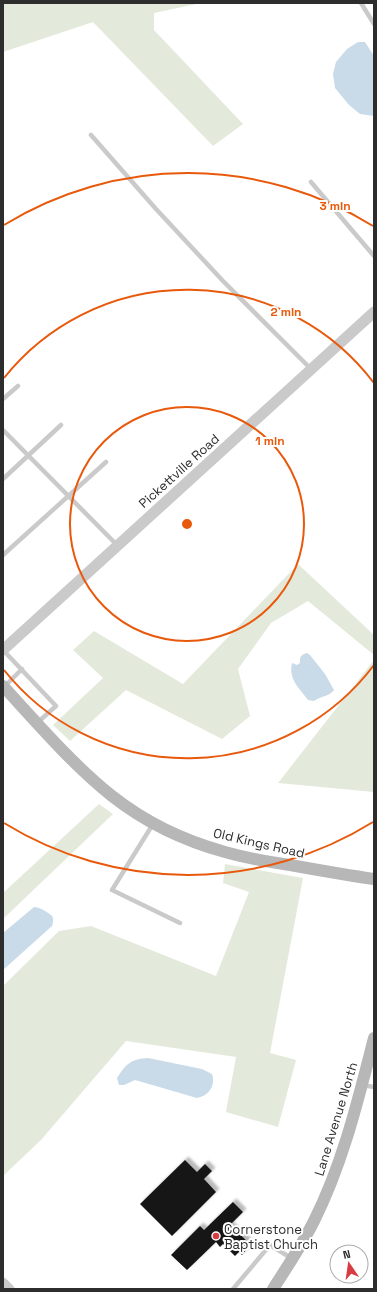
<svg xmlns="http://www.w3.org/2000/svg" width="377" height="1292" viewBox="0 0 377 1292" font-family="'Space Grotesk',sans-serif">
  <defs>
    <filter id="shadow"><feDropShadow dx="3.5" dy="-3.5" stdDeviation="1" flood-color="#0004"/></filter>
  </defs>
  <rect width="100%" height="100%" fill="#fff"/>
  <!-- green -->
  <path fill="#e3eadb" d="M3 3H201L154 13V30L243 124 213 146 93 22 3 52Z
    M298 564 374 635V655L308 601 271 623 238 669 250 716 222 739 126 690 70 741 53 725 103 678 73 650 94 631 183 684Z
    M374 660V792L278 783Z
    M99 804 113 814 3 919V893Z
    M225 864 303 878 270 1053 296 1060 278 1127 226 1112 236 1057 126 1041 41 1140 3 1176V986L59 931 91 926 216 976 249 892 223 883Z"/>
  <!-- water -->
  <path fill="#c9dbe8" d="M358 42H365L374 56V116L360 114 349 105 335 88 333 74 336 62 347 49Z
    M307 653 310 655 325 674 334 690C329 697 320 696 314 701L308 700C299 688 288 679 292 663L297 665 300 663C300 657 300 655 307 653Z
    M34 907C39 907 48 912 52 916 54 919 53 923 52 926L3 970V933Z
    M148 1058 202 1069 212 1074C216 1085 209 1096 197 1098L135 1080 124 1085H119L117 1078C126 1064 131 1059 148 1058Z"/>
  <!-- building -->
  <path fill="#141414" filter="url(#shadow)" d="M185 1160 197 1172 205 1164 212 1171 204 1179 216 1192 172 1236 140 1204Z
    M233 1202 243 1212 230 1225 249 1243 245 1247 247 1249 242 1255 239 1252 235 1256 223 1244 220 1247 216 1242 187 1270 171 1255 200 1226 204 1230Z"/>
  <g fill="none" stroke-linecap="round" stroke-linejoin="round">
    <!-- service -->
    <path stroke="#cacaca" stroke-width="4.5" d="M361 3 374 24
      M91 135 156 209 223 281 312 370
      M311 182 374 256
      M3 399 18 386
      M3 430 118 546
      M3 479 61 425
      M3 555 106 462
      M3 650 56 706 37 723
      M5 686 22 669
      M153 824 112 890 180 923
      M362 1085 374 1087
      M233 1289 270 1245 291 1258"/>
    <!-- minor -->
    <path stroke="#cacaca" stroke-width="9" d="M3 1282 10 1289"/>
    <!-- tertiary -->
    <path stroke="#cacaca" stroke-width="11" d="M3 650 374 312"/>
    <!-- secondary -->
    <path stroke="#b7b7b7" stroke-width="12" d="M3 686C37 723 73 765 112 796 145 822 185 841 225 852 246 858 269 862 290 865 318 870 346 875 374 879
      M273 1289C287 1267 302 1245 314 1221 343 1163 358 1100 374 1038"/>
  </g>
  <!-- distance rings -->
  <g fill="none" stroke="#e8590c" stroke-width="2">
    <circle cx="187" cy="524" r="117"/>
    <path d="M374 665A234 234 0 0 1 4 670M4 378A234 234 0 0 1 374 383"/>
    <path d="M373 822A351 351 0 0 1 4 823M4 225A351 351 0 0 1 373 226"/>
  </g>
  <!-- markers -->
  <circle fill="#d83b42" stroke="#fff" stroke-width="1.5" cx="216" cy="1236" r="4"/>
  <g text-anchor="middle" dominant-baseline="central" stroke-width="4" stroke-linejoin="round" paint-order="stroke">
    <!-- street labels -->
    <g font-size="13" fill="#2d2d2d" stroke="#fff">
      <text transform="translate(179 471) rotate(-42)">Pickettville Road</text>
      <text transform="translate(259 843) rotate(13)">Old Kings Road</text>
      <text transform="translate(336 1119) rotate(-73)">Lane Avenue North</text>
    </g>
    <!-- poi labels -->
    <g font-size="13" fill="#2d2d2d" stroke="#fff" text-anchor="start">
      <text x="224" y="1229">Cornerstone<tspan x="224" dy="15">Baptist Church</tspan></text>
    </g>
  </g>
  <circle cx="187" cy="524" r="6" fill="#e8590c" stroke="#fff" stroke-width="2"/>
  <g font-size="12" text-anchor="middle" font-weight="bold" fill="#e8590c" stroke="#fff" stroke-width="4" stroke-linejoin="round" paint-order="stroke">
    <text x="335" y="210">3 min</text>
    <text x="286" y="316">2 min</text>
    <text x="270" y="445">1 min</text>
  </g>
  <!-- border -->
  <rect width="377" height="1292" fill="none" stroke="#2d2d2d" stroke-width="8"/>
  <!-- north arrow -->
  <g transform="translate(349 1264) rotate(347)"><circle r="19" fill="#ffffff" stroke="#ababab"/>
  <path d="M0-3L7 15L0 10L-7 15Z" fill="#d83b42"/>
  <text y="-6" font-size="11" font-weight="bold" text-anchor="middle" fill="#2d2d2d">N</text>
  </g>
</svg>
